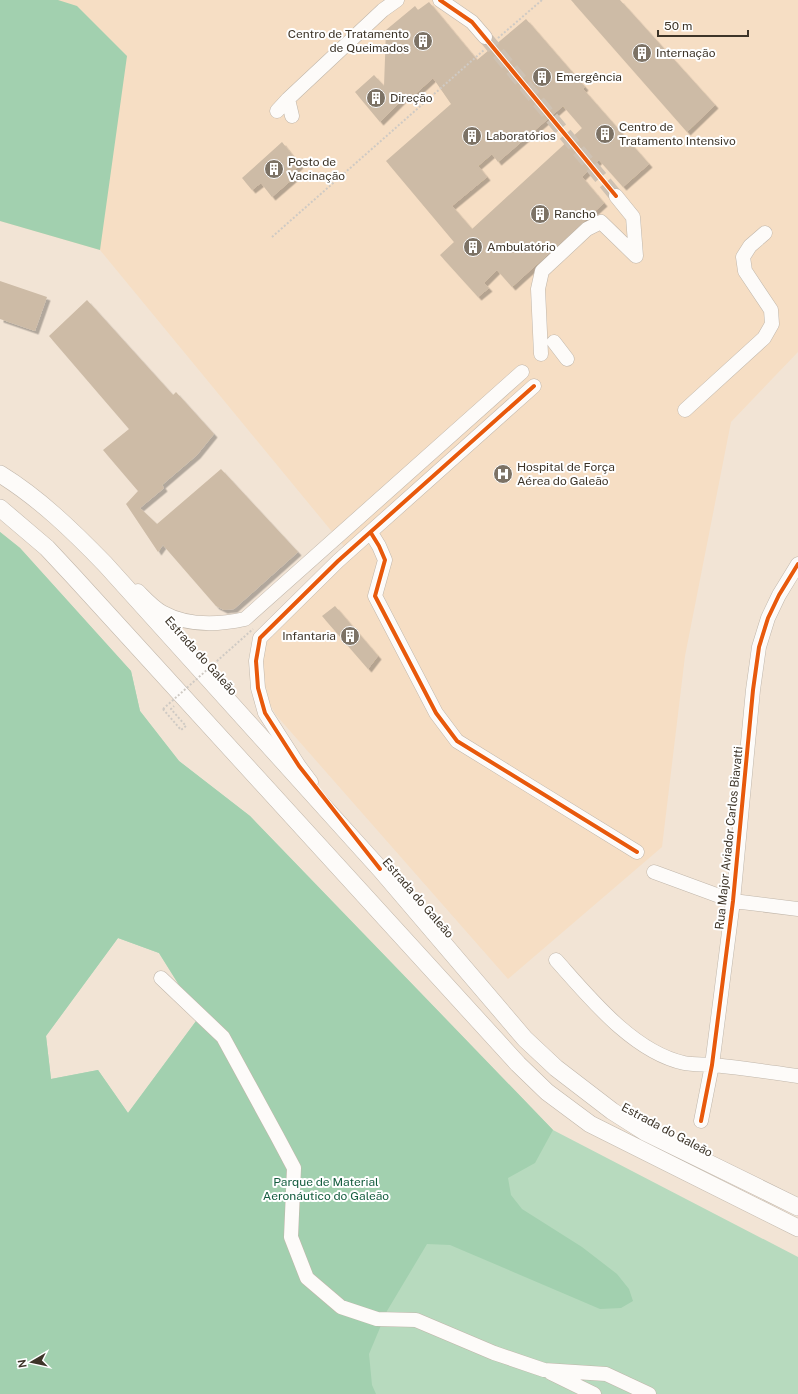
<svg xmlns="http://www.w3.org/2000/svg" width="798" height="1394" viewBox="0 0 798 1394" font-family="'Public Sans',sans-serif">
  <defs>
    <filter id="shadow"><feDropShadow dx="3.5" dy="3.5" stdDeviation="0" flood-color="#0004"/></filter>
  </defs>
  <rect width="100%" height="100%" fill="#f2e4d5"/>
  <!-- built -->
  <path fill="#f6dec4" d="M0 0H798V352L731 422 685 656 662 847 508 979 276 715 263 692 261 664 266 640 352 556 100 250 0 221Z"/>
  <!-- green -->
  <path fill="#b7dabe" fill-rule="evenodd" d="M0 532 20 548 131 671 140 711 179 761 250 816 553 1130 798 1257V1394H0ZM118 938 159 953 199 1017 128 1113 98 1070 51 1079 46 1036Z"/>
  <!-- forest -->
  <path fill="#a2d0af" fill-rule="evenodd" d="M0 0H58L77 6 127 56 100 250 0 221Z
    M0 532 20 548 131 671 140 711 179 761 250 816 553 1130 535 1163 508 1178 511 1195 522 1209 582 1247 617 1274 629 1289 633 1301 621 1308 600 1309 450 1245 427 1244 387 1311 369 1354 372 1385 376 1394H0ZM118 938 159 953 199 1017 128 1113 98 1070 51 1079 46 1036Z"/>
  <!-- building -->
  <path fill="#cdbba6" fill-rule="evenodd" filter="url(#shadow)" d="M571 0H620L715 105 687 132Z
    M429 2 477 60 526 19 585 87 583 89 649 164 623 187 599 160 582 177 604 203 512 287 497 270 484 283 489 288 478 297 440 255 454 242 386 161 451 104 433 78 412 97 409 93 380 122 355 92 374 75 384 86 386 30 415 6 418 10ZM563 106 582 128 472 229 452 206 487 177 478 166 492 154 498 162Z
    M282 142 300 165 291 173 295 177 272 197 261 183 252 190 242 178Z
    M0 281 47 297 35 331 0 319Z
    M87 300 173 395 176 392 214 434 197 455 162 485 164 488 140 508 157 524 221 469 298 552 234 609 224 610 216 606 163 545 158 552 126 504 138 491 103 450 129 429 49 336Z
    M335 606 378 656 368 669 322 616Z"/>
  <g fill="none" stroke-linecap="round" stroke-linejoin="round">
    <!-- minor-tunnel -->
    <path stroke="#cec1b2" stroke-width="14" stroke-dasharray="14 7" stroke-linecap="butt" d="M485 37 616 196"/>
    <!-- minor casing -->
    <g stroke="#c0b6aa" stroke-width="15">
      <path id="minor" d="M440 0 472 22 485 37
        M288 99 383 10 397 0
        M277 111 288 99 292 116
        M616 196 633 217 636 256
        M554 342 567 359
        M541 354 538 289 542 271 587 229 601 222 636 256
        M685 410 764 338 772 324 771 310 745 271 743 257 750 246 765 233
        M371 533 379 546 385 560 375 596 436 713 457 741 637 852
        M138 591C145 598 153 607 162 612 187 626 218 625 245 619L522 372
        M311 782 299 766 265 713 258 688 256 661 260 638 338 561 534 386
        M654 872 733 901 798 909
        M556 960C589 997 633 1052 684 1063 693 1065 704 1064 714 1065 742 1068 770 1072 798 1076
        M161 978 223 1037 277 1136 294 1168 291 1237 307 1278 341 1307 377 1319 416 1320 494 1353 544 1370 606 1374 649 1394
        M701 1121 712 1065 733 901 753 690 759 647 768 618 779 595 798 564
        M551 1373 594 1394"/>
    </g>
    <!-- major casing -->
    <g stroke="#c0b6aa" stroke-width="18">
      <path id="major" d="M0 474C39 498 73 531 105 564L380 869 525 1039 556 1068 612 1111 645 1132 798 1207
        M0 508 47 548 74 577 518 1064 547 1092 590 1124 798 1228"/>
    </g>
    <!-- path -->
    <path stroke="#cfcac4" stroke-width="2" stroke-dasharray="2 2" stroke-linecap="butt" d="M498 38 542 0
      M272 237 484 50
      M163 709 181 730 186 726 171 709 174 706"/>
    <!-- minor -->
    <use href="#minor" stroke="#fdfbf9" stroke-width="14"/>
    <!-- major -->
    <use href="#major" stroke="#fdfbf9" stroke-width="17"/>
    <!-- path-bridge -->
    <path stroke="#cfcac4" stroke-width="2" stroke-dasharray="2 2" stroke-linecap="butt" d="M163 709 253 629"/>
    <!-- cycleway casing -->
    <g stroke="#fff" stroke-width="6">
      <path id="cycleway" d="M440 0 472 22 616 196
        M371 533 379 546 385 560 375 596 436 713 457 741 637 852
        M380 869 299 766 265 713 258 688 256 661 260 638 338 561 534 386
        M701 1121 712 1065 733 901 753 690 759 647 768 618 779 595 798 564"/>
    </g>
    <!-- cycleway -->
    <use href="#cycleway" stroke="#e8590c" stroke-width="4"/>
  </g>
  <!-- icons -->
  <defs>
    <g id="building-disc" transform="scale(1)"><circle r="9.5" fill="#7c7265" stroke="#fff"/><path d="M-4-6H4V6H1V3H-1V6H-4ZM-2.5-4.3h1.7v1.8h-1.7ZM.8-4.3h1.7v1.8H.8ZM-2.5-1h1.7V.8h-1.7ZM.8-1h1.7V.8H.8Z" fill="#fff"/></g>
    <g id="hospital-disc" transform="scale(1)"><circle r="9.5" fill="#7c7265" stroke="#fff"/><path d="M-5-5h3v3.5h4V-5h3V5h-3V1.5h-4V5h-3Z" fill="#fff"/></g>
  </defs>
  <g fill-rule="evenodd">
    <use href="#building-disc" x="423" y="41"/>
    <use href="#building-disc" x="642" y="53"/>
    <use href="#building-disc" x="542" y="77"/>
    <use href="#building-disc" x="376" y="98"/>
    <use href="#building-disc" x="605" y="134"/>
    <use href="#building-disc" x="472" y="136"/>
    <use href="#building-disc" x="274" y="169"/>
    <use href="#building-disc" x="540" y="214"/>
    <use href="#building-disc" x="473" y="247"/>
    <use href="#hospital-disc" x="503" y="474"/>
    <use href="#building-disc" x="350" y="636"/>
  </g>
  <g text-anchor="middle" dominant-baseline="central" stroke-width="4" stroke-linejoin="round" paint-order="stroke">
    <!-- poi labels -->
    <g font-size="12" fill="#3d3428" stroke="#fff" text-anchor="start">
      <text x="409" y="34" text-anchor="end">Centro de Tratamento<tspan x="409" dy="14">de Queimados</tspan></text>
      <text x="656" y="53">Internação</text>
      <text x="556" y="77">Emergência</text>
      <text x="390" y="98">Direção</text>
      <text x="619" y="127">Centro de<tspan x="619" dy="14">Tratamento Intensivo</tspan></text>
      <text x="486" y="136">Laboratórios</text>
      <text x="288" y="162">Posto de<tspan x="288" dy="14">Vacinação</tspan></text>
      <text x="554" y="214">Rancho</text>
      <text x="487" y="247">Ambulatório</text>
      <text x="517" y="467">Hospital de Força<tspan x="517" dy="14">Aérea do Galeão</tspan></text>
      <text x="336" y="636" text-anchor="end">Infantaria</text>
    </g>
    <!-- street labels -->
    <g font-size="12" fill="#3d3428" stroke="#fff">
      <text transform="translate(201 656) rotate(48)">Estrada do Galeão</text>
      <text transform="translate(729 838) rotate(-84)">Rua Major Aviador Carlos Biavatti</text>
      <text transform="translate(418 898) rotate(49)">Estrada do Galeão</text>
      <text transform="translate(667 1130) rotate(28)">Estrada do Galeão</text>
    </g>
    <!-- park labels -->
    <g font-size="12" fill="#155d3f" stroke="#fff">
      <text x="326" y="1182">Parque de Material<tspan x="326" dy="14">Aeronáutico do Galeão</tspan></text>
    </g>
  </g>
  <!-- north arrow -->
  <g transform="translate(32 1362) rotate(261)" stroke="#ffffff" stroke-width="3" paint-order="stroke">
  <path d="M0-3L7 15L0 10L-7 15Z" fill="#3d3428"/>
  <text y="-6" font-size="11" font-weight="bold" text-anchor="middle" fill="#3d3428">N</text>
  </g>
  <!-- scale -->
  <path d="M658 30v6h90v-6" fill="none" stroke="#3d3428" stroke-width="2"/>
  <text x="664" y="30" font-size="12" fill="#3d3428" stroke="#ffffff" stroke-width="3" paint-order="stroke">50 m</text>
</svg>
